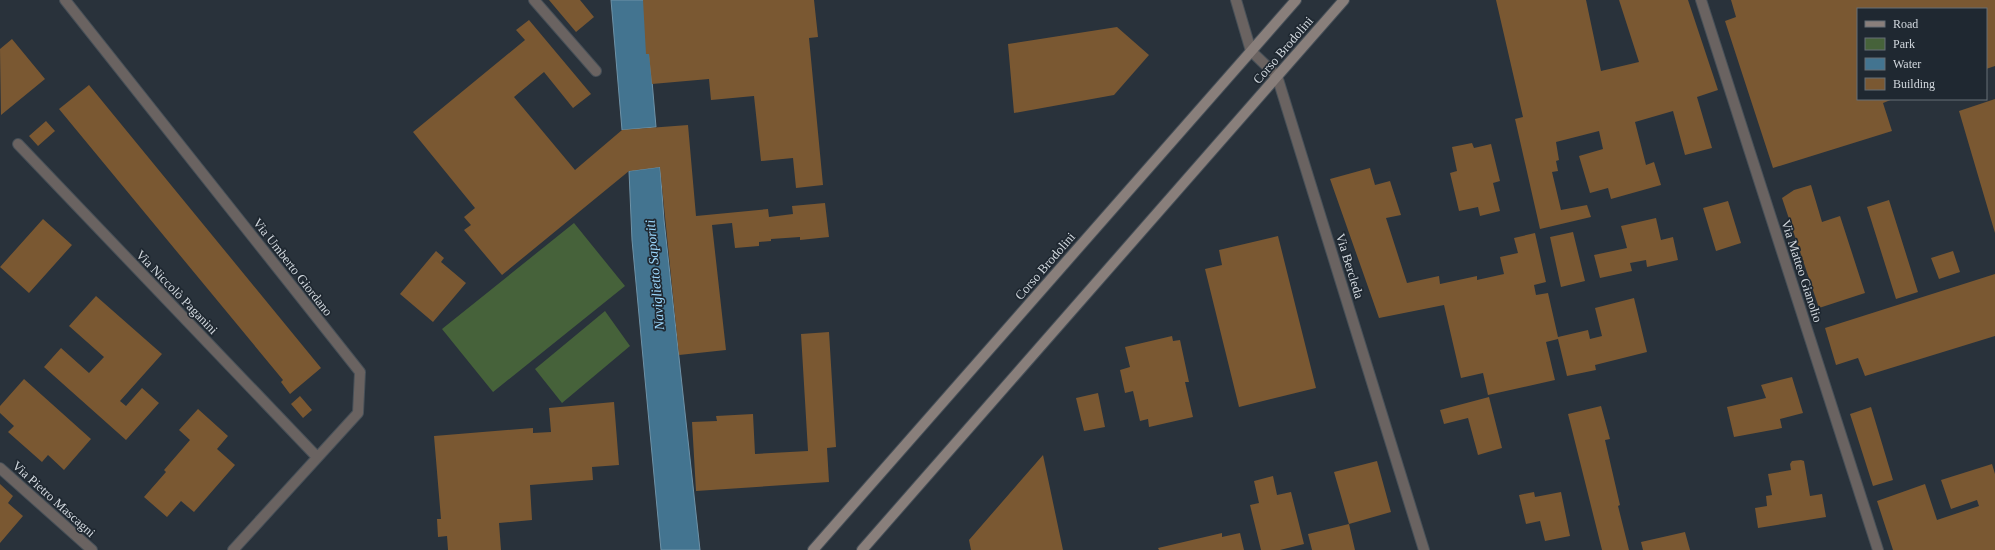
<svg xmlns="http://www.w3.org/2000/svg" width="1995" height="550" viewBox="0 0 1995 550" font-family="'Times New Roman',serif">
  <rect width="100%" height="100%" fill="#29323b"/>
  <!-- green -->
  <path fill="#46623a" d="M574 223 625 286 493 392 442 329Z
    M605 311 630 346 562 403 535 369Z"/>
  <!-- water -->
  <path fill="#437490" stroke="#6e92a7" d="M611 0H645L656 127 622 130Z
    M660 167 664 220 700 550H661L632 240 629 171Z"/>
  <!-- building -->
  <path fill="#7a5832" d="M549 0H580L594 17 576 32Z
    M643 0H814L818 37 809 38 823 185 796 188 793 158 761 161 754 96 711 100 709 79 652 84 649 54H646Z
    M1496 0H1586L1601 71 1639 62 1619 0H1688L1718 90 1697 97 1712 148 1685 155 1673 111 1635 122 1646 165 1654 162 1661 185 1611 199 1608 188 1590 193 1579 156 1603 149 1599 131 1556 142 1559 160 1556 161 1558 171 1552 172 1561 210 1587 205 1591 217 1540 229 1515 119 1523 117Z
    M1731 0H1995V66L1986 69V9H1858V99H1893L1883 103 1892 131 1773 168 1725 21 1736 17Z
    M529 20 591 94 573 108 544 72 514 97 575 170 622 130 688 125 696 216 768 209 769 217 793 214 792 206 825 203 829 237 800 240V237L771 239V241L759 242V246L735 248 732 223 712 225 726 350 679 355 660 167 629 171 502 275 464 230 471 225 464 217 475 208 413 132 525 40 516 30Z
    M1117 27 1149 55 1114 95 1014 113 1008 44Z
    M12 39 45 79 1 115 0 49Z
    M89 85 321 368 290 394 281 382 283 380 59 109Z
    M1995 99V233L1959 111Z
    M46 121 55 131 38 146 29 136Z
    M1472 143 1474 148 1491 144 1500 181 1493 183 1500 211 1480 216 1478 207 1459 211 1450 173 1457 171 1452 147Z
    M1370 168 1375 185 1390 181 1401 215 1386 218 1407 283 1439 276 1440 284 1477 276V280L1504 274 1500 257 1518 253 1514 238 1535 233 1546 282 1534 285 1536 295 1548 293 1558 337 1588 330 1590 339 1602 336 1595 308 1634 298 1647 352 1595 365 1596 370 1567 376 1558 339 1546 342 1555 380 1488 395 1483 373 1461 378 1444 305 1379 318 1330 179Z
    M1811 185 1822 222 1840 216 1865 293 1819 308 1782 198 1794 190Z
    M1889 200 1918 292 1896 299 1867 207Z
    M1728 201 1741 243 1716 251 1703 208Z
    M1656 218 1661 240 1673 237 1678 260 1647 267 1646 260 1630 263 1632 271 1600 278 1594 255 1627 248 1621 226Z
    M43 219 72 245 29 293 0 267Z
    M1573 232 1585 281 1561 287 1550 237Z
    M1278 236 1316 388 1239 407 1205 269 1222 265 1219 250Z
    M436 251 444 258 441 262 466 283 433 322 400 294Z
    M1953 251 1960 272 1939 279 1931 258Z
    M1995 274V336L1865 376 1858 358 1836 365 1825 328Z
    M96 296 162 354 120 401 126 406 142 388 159 403 126 440 44 367 61 348 89 373 104 357 69 326Z
    M829 332 836 447 827 448 829 482 696 491 692 422 717 421 716 416 753 414 755 454 808 451 801 334Z
    M1172 336 1173 341 1180 340 1189 382H1185L1193 417 1149 427 1148 419 1140 421 1133 391 1125 393 1120 370 1130 367 1125 347Z
    M1792 377 1803 413 1780 419 1782 428 1734 437 1727 407 1766 398 1761 385Z
    M24 379 91 439 64 470 48 455 42 462 8 432 14 426 0 413V406Z
    M1098 393 1105 427 1084 431 1076 398Z
    M300 396 312 410 303 418 291 404Z
    M1489 397 1502 448 1478 455 1468 418 1444 424 1440 410Z
    M614 402 619 465 592 467 593 480 530 485 532 520 499 523 501 550H448L447 536 438 537 437 519H441L434 436 533 428V433L551 432 549 408Z
    M1601 406 1610 439 1605 440 1620 505 1618 506 1629 550H1602L1568 414Z
    M1871 407 1893 480 1873 486 1850 414Z
    M198 409 228 436 217 449 235 465 194 512 181 501 167 517 144 497 166 472 164 470 190 440 179 430Z
    M1043 455 1063 550H971L969 540Z
    M1801 460 1804 461 1810 496 1822 494 1826 517 1758 528 1755 508 1767 506 1766 496 1772 495 1768 474 1791 470 1790 464 1792 461Z
    M1377 461 1391 512 1349 524 1334 472Z
    M1992 464 1995 474V550H1893L1877 501 1925 484 1937 520 1979 506 1977 500 1951 509 1941 480Z
    M1273 476 1277 495 1291 492 1304 544 1280 550H1261L1250 505 1259 503 1254 481Z
    M0 484 13 496 8 503 23 516 0 543Z
    M1534 492 1535 497 1561 492 1570 536 1545 541 1540 521 1526 524 1519 495Z
    M1349 524 1355 550H1312L1308 534Z
    M1685 532 1690 550H1643L1641 542Z
    M1222 533V537L1240 533 1244 550H1159L1158 548Z"/>
  <g fill="none" stroke-linecap="round" stroke-linejoin="round">
    <!-- street casing -->
    <g stroke="#475058" stroke-width="12">
      <path id="street" d="M65 0 360 372 358 413 233 550
        M534 0 596 71
        M1236 0 1251 51 1277 76 1424 550
        M1701 0 1878 550
        M18 144 317 457
        M0 468 92 550"/>
    </g>
    <!-- secondary casing -->
    <g stroke="#475058" stroke-width="12">
      <path id="secondary" d="M813 550 1296 0
        M862 550 1344 0"/>
    </g>
    <!-- street -->
    <use href="#street" stroke="#6a6361" stroke-width="10"/>
    <!-- secondary -->
    <use href="#secondary" stroke="#897f7b" stroke-width="10"/>
  </g>
  <g text-anchor="middle" dominant-baseline="central" stroke-width="3.5" stroke-linejoin="round" paint-order="stroke">
    <!-- street labels -->
    <g font-size="13" fill="#d1d7dd" stroke="#1f2831">
      <text transform="translate(1283 50) rotate(-49)">Corso Brodolini</text>
      <text transform="translate(1045 266) rotate(-49)">Corso Brodolini</text>
      <text transform="translate(1350 266) rotate(73)">Via Bercleda</text>
      <text transform="translate(293 267) rotate(52)">Via Umberto Giordano</text>
      <text transform="translate(1802 271) rotate(72)">Via Matteo Gianolio</text>
      <text transform="translate(177 292) rotate(46)">Via Niccolò Paganini</text>
      <text transform="translate(54 499) rotate(42)">Via Pietro Mascagni</text>
    </g>
    <!-- water labels -->
    <g font-size="14" font-style="italic" fill="#9bd6fb" stroke="#1f2831">
      <text transform="translate(655 275) rotate(-95)">Naviglietto Saporiti</text>
    </g>
  </g>
  <!-- legend -->
  <rect x="1857" y="8" width="130" height="92" fill="#1f2831" stroke="#666e76"/>
  <rect x="1865" y="21" width="20" height="6" fill="#897f7b" stroke="#666e76"/>
  <text x="1893" y="28" font-size="12" fill="#d1d7dd">Road</text>
  <rect x="1865" y="38" width="20" height="12" fill="#46623a" stroke="#666e76"/>
  <text x="1893" y="48" font-size="12" fill="#d1d7dd">Park</text>
  <rect x="1865" y="58" width="20" height="12" fill="#437490" stroke="#666e76"/>
  <text x="1893" y="68" font-size="12" fill="#d1d7dd">Water</text>
  <rect x="1865" y="78" width="20" height="12" fill="#7a5832" stroke="#666e76"/>
  <text x="1893" y="88" font-size="12" fill="#d1d7dd">Building</text>
</svg>
